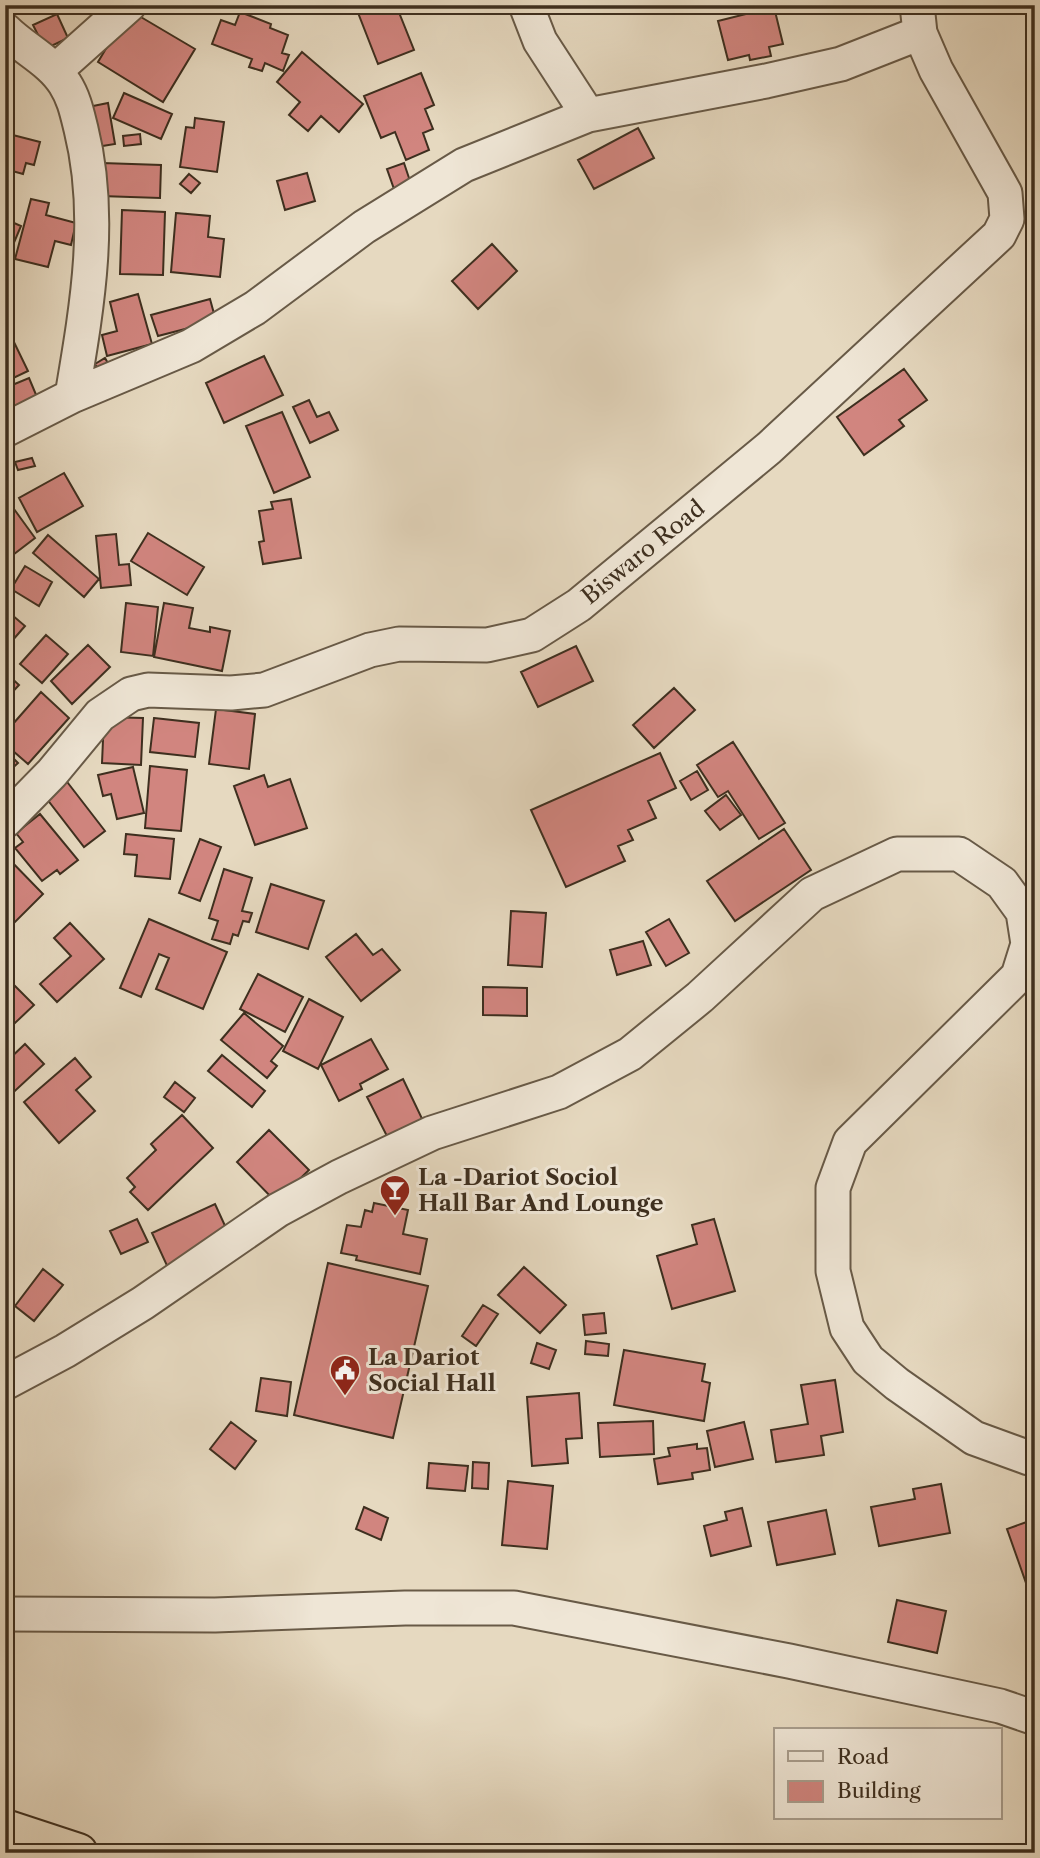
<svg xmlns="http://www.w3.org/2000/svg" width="1040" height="1858" viewBox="0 0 1040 1858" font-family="'Libre Caslon Text',serif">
  <rect width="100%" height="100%" fill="#e6d9c0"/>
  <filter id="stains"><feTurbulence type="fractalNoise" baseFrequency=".00286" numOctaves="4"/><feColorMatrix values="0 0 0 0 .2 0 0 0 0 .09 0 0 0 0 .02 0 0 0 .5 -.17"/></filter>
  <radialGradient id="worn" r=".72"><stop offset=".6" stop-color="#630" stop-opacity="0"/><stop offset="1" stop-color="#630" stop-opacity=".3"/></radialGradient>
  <!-- building -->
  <path fill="#d1857f" stroke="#3e2f1f" stroke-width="2" d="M355 5H396L414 50 378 64Z
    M774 7 783 44 769 47 771 56 750 60 749 55 728 60 718 21Z
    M129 10 195 49 163 102 98 62Z
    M240 12 271 24 270 28 288 35 282 53 289 55 283 71 265 63 262 71 249 67 252 59 212 44 221 20 235 25Z
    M57 14 68 38 45 49 33 25Z
    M302 52 363 104 339 132 321 116 308 131 289 115 300 102 277 82Z
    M421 73 434 105 425 109 433 129 423 133 429 150 406 160 395 132 381 138 364 96Z
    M124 93 172 114 161 139 113 118Z
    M108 103 115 144 90 148 83 108Z
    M195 118 224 122 217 172 180 167 186 127 194 128Z
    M638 128 654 158 594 189 578 160Z
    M5 133 40 142 34 165 26 163 23 174 5 169Z
    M140 134 141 144 124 146 123 136Z
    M102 163 161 165 160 198 101 196Z
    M404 163 411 184 394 189 387 169Z
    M307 173 315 201 285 210 277 181Z
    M189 174 200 183 191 193 180 184Z
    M31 199 49 203 46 215 76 223 71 245 55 241 48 267 15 259Z
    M122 210 165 212 163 275 120 274Z
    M176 213 210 216 208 237 224 239 220 277 171 272Z
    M5 219 21 226 5 264Z
    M492 244 517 271 478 309 452 281Z
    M138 294 152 344 107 356 102 335 117 331 110 302Z
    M210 299 216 321 158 336 151 315Z
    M11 336 28 371 5 382V338Z
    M264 356 283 395 224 423 206 383Z
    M105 358 113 372 103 378 95 364Z
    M904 369 927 400 899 420 904 426 864 455 837 417Z
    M29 378 37 397 5 411V388Z
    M309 400 317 417 329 412 338 430 310 443 293 407Z
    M282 412 310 477 274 493 246 426Z
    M32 458 35 466 18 470 15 462Z
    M64 473 83 506 37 532 19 498Z
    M5 474 12 489 5 492Z
    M291 499 301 558 263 564 259 542 264 541 259 511 273 509 271 502Z
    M14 509 35 538 5 561V515Z
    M148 533 204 567 187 595 131 561Z
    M116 534 119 565 129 564 131 585 101 588 96 536Z
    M48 535 99 579 84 597 33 553Z
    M25 566 52 582 39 606 11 589Z
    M126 603 158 607 153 656 121 652Z
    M164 603 193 608 189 628 210 632V627L230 631 222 671 154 657Z
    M5 609 25 626 5 649Z
    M46 635 68 654 42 683 20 664Z
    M88 645 110 667 72 704 51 681Z
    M576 646 593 681 538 707 521 672Z
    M5 672 19 685 5 700Z
    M674 688 695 710 654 748 633 725Z
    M41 692 69 718 28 764 5 744V733Z
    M216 709 255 714 249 769 209 764Z
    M104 717 143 718 141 765 102 763Z
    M154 718 199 723 195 757 150 752Z
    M733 742 785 823 759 839 728 791 718 797 697 765Z
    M5 750 18 763 5 775Z
    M660 753 676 788 648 801 656 818 628 830 633 840 618 846 625 861 566 887 531 810Z
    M150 766 187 770 181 831 145 828Z
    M133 767 144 813 117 819 111 794 103 796 98 775Z
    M697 771 708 790 691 800 680 781Z
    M61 774 105 831 84 847 40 790Z
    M264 775 268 787 290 779 307 828 255 845 234 786Z
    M726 795 741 815 720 830 705 811Z
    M40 814 78 860 60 874 57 870 42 881 15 848 23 842 16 833Z
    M784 829 811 870 735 921 707 881Z
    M126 834 174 839 170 879 135 876 137 855 124 854Z
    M200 839 221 847 200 901 179 893Z
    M5 855 43 894 11 926 5 921Z
    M224 869 252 878 242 911 252 913 249 922 243 921 238 936 233 934 230 944 212 939 218 921 209 918Z
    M271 884 324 901 308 949 256 932Z
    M511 911 546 913 542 967 508 965Z
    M149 919 227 952 203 1009 156 989 169 958 159 954 141 997 120 988Z
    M669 919 689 953 666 966 646 932Z
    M70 923 104 959 57 1002 40 984 71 956 54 938Z
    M356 934 373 955 382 949 400 970 361 1001 326 957Z
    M643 941 651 965 617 975 610 950Z
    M258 974 303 997 285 1032 240 1009Z
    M5 976 34 1005 15 1023 8 1017 5 1020Z
    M483 987 527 988V1016L483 1015Z
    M309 999 343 1017 318 1069 283 1051Z
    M244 1013 283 1046 271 1061 277 1066 267 1078 221 1040Z
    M371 1039 388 1069 360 1084 362 1089 339 1101 321 1065Z
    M25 1044 44 1064 5 1100V1063Z
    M222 1055 265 1091 252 1107 208 1071Z
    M75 1058 91 1077 76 1090 95 1111 59 1143 24 1102Z
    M403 1079 426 1127 391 1144 367 1097Z
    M175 1082 195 1098 184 1112 164 1097Z
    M182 1115 213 1148 148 1210 130 1192 135 1187 127 1178 156 1150 151 1144Z
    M269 1130 309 1170 276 1202 237 1162Z
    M374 1203 408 1210 403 1234 427 1239 420 1274 356 1260 357 1256 341 1253 347 1225 361 1227 365 1210 372 1212Z
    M215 1204 232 1241 169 1270 152 1233Z
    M137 1219 148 1242 121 1254 110 1231Z
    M714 1219 735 1291 672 1309 657 1256 697 1244 692 1225Z
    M328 1263 428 1286 393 1438 294 1415Z
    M524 1267 566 1305 540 1333 498 1295Z
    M43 1269 63 1285 34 1321 15 1306Z
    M483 1305 498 1314 476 1346 462 1336Z
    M604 1313 606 1333 585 1335 583 1315Z
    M586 1341 609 1344 608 1356 585 1354Z
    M537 1343 556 1350 549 1369 531 1363Z
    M624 1350 705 1364 702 1381 710 1383 704 1421 614 1405Z
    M261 1378 291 1382 287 1416 256 1411Z
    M835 1380 843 1432 821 1436 824 1455 776 1462 771 1430 808 1424 801 1385Z
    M579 1393 582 1438 566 1439 568 1463 532 1466 527 1397Z
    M653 1421 654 1454 600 1457 598 1423Z
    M231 1422 256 1441 235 1469 210 1449Z
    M744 1422 753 1459 715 1467 707 1431Z
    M697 1444V1449L707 1448 710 1470 692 1473 693 1479 658 1484 654 1459 670 1456 668 1448Z
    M473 1462 489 1463 488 1489 472 1488Z
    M429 1463 468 1466 465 1491 427 1488Z
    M508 1481 553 1486 547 1549 502 1545Z
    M941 1484 950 1533 879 1546 871 1507 915 1499 913 1489Z
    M364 1507 388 1518 381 1540 356 1529Z
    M742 1508 751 1546 711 1556 704 1526 727 1520 725 1512Z
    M826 1510 835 1554 777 1565 768 1522Z
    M1035 1519V1580L1026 1583 1007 1529Z
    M897 1600 946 1611 937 1653 888 1642Z"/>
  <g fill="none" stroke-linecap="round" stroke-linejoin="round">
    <!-- street casing -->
    <g stroke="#685a47" stroke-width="37">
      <path id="street" d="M526 5 540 41 588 115
        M5 30C24 49 51 61 65 84 74 98 77 113 81 129 103 217 87 307 72 396
        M55 71 129 5
        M5 430 72 396 191 346 255 308 364 227 464 165 588 115 766 81 841 64 920 33
        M5 821 52 773 100 715 131 694 148 690 231 693 264 690 370 650 399 644 487 645 532 635 579 605 769 448 999 235 1007 219 1005 193 936 70 920 33 917 5
        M5 1383 65 1351 143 1303 278 1210 339 1177 432 1133 559 1092 630 1054 700 997 812 894 897 854H959L1002 883 1023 912 1028 944 1018 976 850 1142 833 1188V1271L847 1328 868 1360 897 1384 974 1438 1029 1458 1035 1457
        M5 1614 215 1615 405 1608H514L789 1661 1000 1706 1035 1718"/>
    </g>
    <!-- highway casing -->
    <g stroke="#3e2f1f" stroke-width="42">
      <path id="highway" d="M5 1829 78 1853"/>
    </g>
    <!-- street -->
    <use href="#street" stroke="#efe6d6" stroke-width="33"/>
    <!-- highway -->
    <use href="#highway" stroke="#e6d9c0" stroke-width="38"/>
  </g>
  <!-- icons -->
  <defs>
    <g id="bar-pin" transform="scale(1.575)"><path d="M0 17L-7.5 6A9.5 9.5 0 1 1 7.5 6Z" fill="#8f2418" stroke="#efe6d6"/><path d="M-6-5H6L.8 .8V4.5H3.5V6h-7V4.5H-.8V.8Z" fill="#fff"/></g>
    <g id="civic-pin" transform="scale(1.575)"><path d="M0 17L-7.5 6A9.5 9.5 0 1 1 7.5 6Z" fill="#8f2418" stroke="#efe6d6"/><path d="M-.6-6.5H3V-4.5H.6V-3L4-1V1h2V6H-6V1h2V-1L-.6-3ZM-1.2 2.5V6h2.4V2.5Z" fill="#fff"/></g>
  </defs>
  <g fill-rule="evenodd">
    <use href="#bar-pin" x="395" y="1190"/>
    <use href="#civic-pin" x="345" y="1370"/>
  </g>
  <g text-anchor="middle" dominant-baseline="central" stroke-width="6" stroke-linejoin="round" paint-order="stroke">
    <!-- street labels -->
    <g font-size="23" fill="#3e2f1f" stroke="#efe6d6">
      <text transform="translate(643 552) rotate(-39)">Biswaro Road</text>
    </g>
    <!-- poi labels -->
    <g font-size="23" font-weight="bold" fill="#3e2f1f" stroke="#efe6d6" text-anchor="start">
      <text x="418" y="1177">La -Dariot Sociol<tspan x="418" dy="26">Hall Bar And Lounge</tspan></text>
      <text x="368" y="1357">La Dariot<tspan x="368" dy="26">Social Hall</tspan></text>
    </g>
  </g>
  <!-- margin -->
  <rect width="1040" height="1858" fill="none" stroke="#e6d9c0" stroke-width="28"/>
  <rect x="7" y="7" width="1026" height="1844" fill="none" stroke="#3e2f1f" stroke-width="3.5"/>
  <rect x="14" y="14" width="1012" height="1830" fill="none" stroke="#3e2f1f" stroke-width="2"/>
  <!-- legend -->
  <rect x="774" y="1728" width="228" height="91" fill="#efe6d6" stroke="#a89d8d" stroke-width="2"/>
  <rect x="788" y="1751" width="35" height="10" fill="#efe6d6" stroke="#a89d8d" stroke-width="2"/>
  <text x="837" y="1764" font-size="21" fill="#3e2f1f">Road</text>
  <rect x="788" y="1781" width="35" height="21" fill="#d1857f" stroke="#a89d8d" stroke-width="2"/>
  <text x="837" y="1798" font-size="21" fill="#3e2f1f">Building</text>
  <rect width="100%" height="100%" filter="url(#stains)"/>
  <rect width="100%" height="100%" fill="url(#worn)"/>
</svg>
